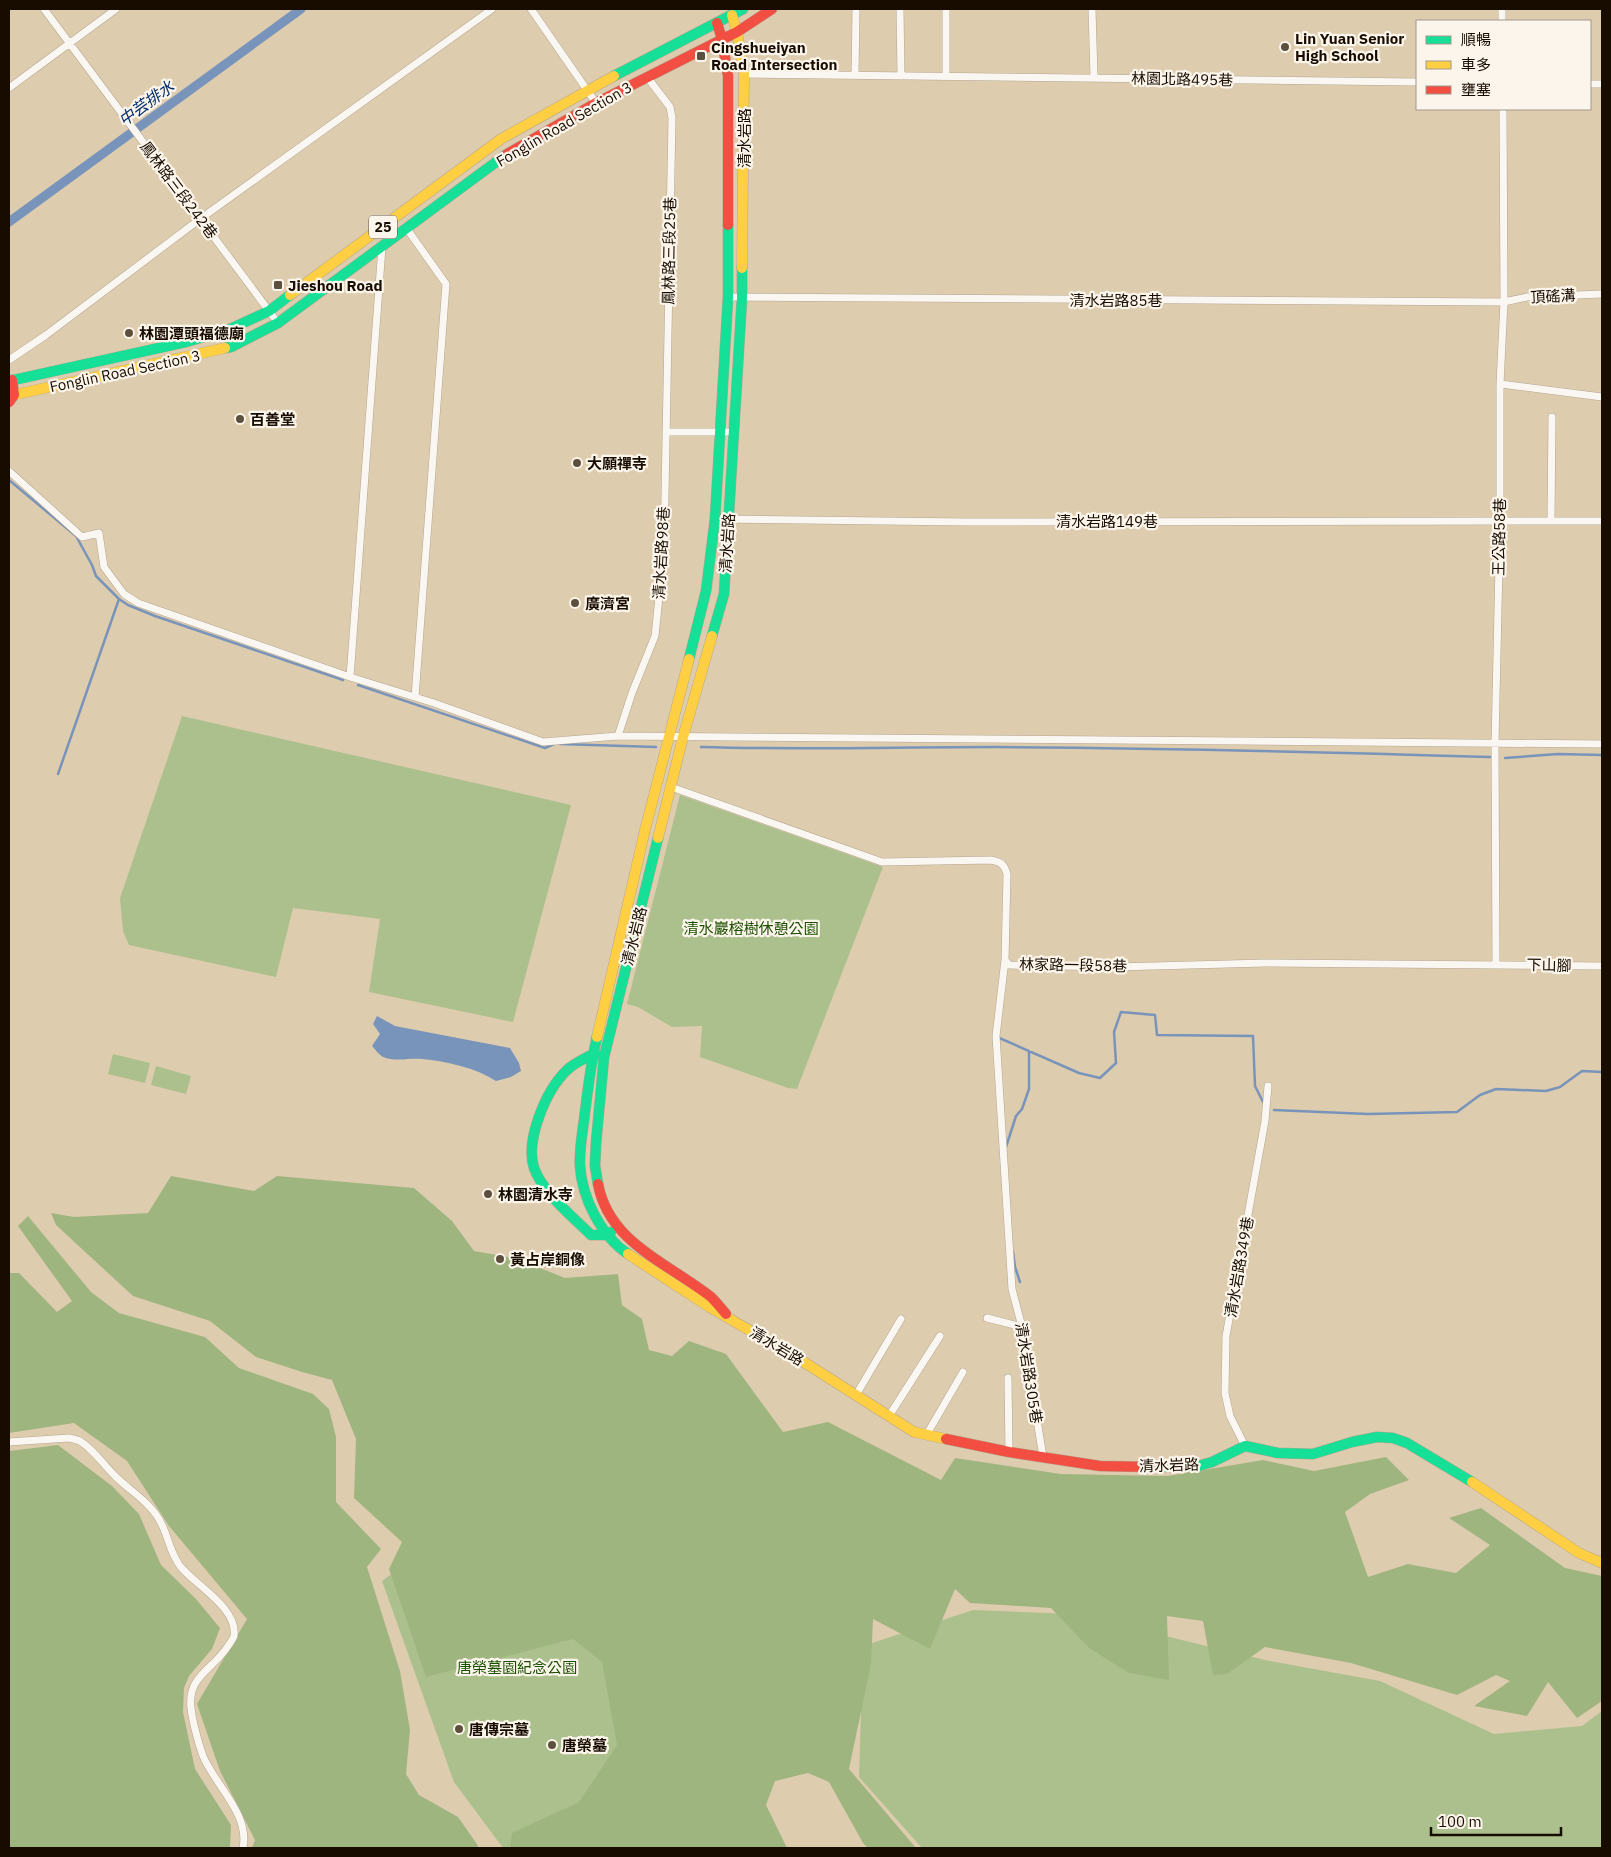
<svg xmlns="http://www.w3.org/2000/svg" width="1611" height="1857" viewBox="0 0 1611 1857" font-family="'IBM Plex Sans','Noto Sans TC',sans-serif">
  <rect width="100%" height="100%" fill="#deccae"/>
  <!-- green -->
  <path fill="#acc08d" d="M182 716 571 805 513 1022 369 992 380 919 293 908 276 977 129 945 123 931 120 898Z
    M680 795 883 867 797 1089 788 1088 700 1057 702 1026 672 1027 638 1007 627 1004Z
    M113 1054 150 1063 145 1083 108 1074Z
    M156 1066 191 1076 186 1094 151 1085Z
    M415 1557 602 1598 634 1765 627 1848H503L454 1782 382 1581Z
    M973 1610 1074 1614 1265 1660 1380 1681 1494 1734 1582 1726 1602 1711V1848H922L859 1777 863 1646Z"/>
  <!-- forest -->
  <path fill="#9fb580" d="M171 1176 254 1191 277 1176 414 1188 452 1221 474 1251 515 1258 565 1278 618 1274 622 1305 642 1319 649 1350 672 1356 689 1341 726 1354 783 1432 828 1422 941 1480 955 1458 1061 1474 1168 1476 1263 1460 1314 1471 1386 1457 1409 1480 1370 1494 1345 1512 1368 1577 1408 1564 1456 1573 1490 1545 1449 1518 1481 1508 1565 1568 1602 1576V1701L1577 1718 1548 1682 1527 1716 1474 1706 1510 1681 1496 1675 1457 1695 1351 1663 1265 1647 1227 1674 1213 1675 1203 1621 1167 1616 1169 1680 1129 1673 1089 1648 1051 1608 970 1603 955 1589 930 1649 873 1619 871 1664 849 1769 916 1848H868L863 1843 829 1782 808 1773 775 1781 766 1805 787 1848H510L512 1833 579 1802 617 1745 602 1662 573 1639 426 1677 389 1569 402 1542 354 1498 356 1439 332 1380 302 1372 256 1357 210 1321 133 1296 56 1225 51 1213 74 1217 148 1213Z
    M28 1216 91 1292 119 1313 205 1337 239 1368 313 1394 329 1409 336 1437V1502L381 1549 367 1567 400 1671 410 1730 406 1774 419 1795 458 1817 477 1844 478 1848H252L255 1840 220 1771 197 1704 247 1619 169 1526 127 1461 74 1423 9 1433V1273H19L57 1312 72 1301 18 1226Z
    M58 1445 112 1486 139 1514 161 1565 196 1599 220 1628 212 1649 189 1676 184 1688 183 1712 195 1769 231 1825 230 1848H9V1451Z"/>
  <!-- water -->
  <path fill="#7994bb" d="M377 1016 395 1026 510 1048 519 1063 521 1071 511 1077 496 1081C476 1068 446 1061 422 1059 409 1058 395 1062 383 1057 379 1055 375 1049 372 1046L380 1034 373 1024Z"/>
  <g fill="none" stroke-linecap="round" stroke-linejoin="round">
    <!-- stream -->
    <path stroke="#7994bb" stroke-width="2.5" d="M9 480 76 536 92 565 96 576 119 599 128 605 155 616 343 680
      M358 685 545 748 554 744
      M560 744 656 747
      M701 747C798 750 896 747 994 747 1159 748 1325 752 1490 757
      M1505 758 1558 754 1602 755
      M58 774 119 599
      M997 1037 1079 1073 1100 1078 1116 1063 1114 1032 1121 1012 1155 1015 1157 1035 1253 1036 1255 1086 1263 1102
      M1274 1110 1368 1114 1457 1112 1480 1095 1496 1089 1546 1091 1560 1087 1582 1071 1602 1072
      M1006 1147 1016 1116 1022 1109 1029 1089V1051
      M1013 1252 1015 1267 1020 1282"/>
    <!-- canal -->
    <path stroke="#7994bb" stroke-width="9" d="M9 222 301 9"/>
    <!-- street casing -->
    <g stroke="#b4a68f" stroke-width="8">
      <path id="street" d="M44 9 278 323
        M531 9 596 103
        M900 9 901 76
        M946 9V76
        M1092 9 1094 77
        M1502 9V21
        M744 74 1417 82
        M855 75 856 9
        M1590 84H1602
        M9 88 116 9
        M407 229 446 284 415 697
        M728 297 1504 302 1527 297 1602 294
        M9 360 46 335 200 219 492 9
        M1500 384 1602 397
        M666 432H734
        M9 471 82 537 99 533 104 567 124 594 138 603 350 677 434 703 543 742 618 736 1602 744
        M715 519 965 522 1602 521
        M1551 520 1552 417
        M350 677 382 247
        M618 736 632 693 655 636 664 548 672 118 670 107 647 77
        M671 787 882 862 991 860C1001 862 1004 864 1007 874L1005 960 1009 965 1116 967 1265 963 1602 966
        M1005 960 996 1036 1012 1289 1022 1327 1043 1457
        M1496 964 1495 743 1500 520V384L1504 302 1503 109
        M987 1318 1022 1327
        M1008 1378 1009 1452
        M856 1395 901 1319
        M889 1416 940 1336
        M927 1434 963 1372
        M9 1442 69 1438C73 1439 76 1439 80 1441 94 1450 103 1464 115 1476 130 1491 150 1502 160 1521 169 1537 169 1551 180 1566 196 1586 238 1608 234 1636 233 1639 230 1643 228 1646 214 1669 187 1676 191 1708 192 1720 199 1745 203 1756 215 1785 250 1814 243 1848
        M1245 1446 1230 1416 1225 1393 1226 1336 1265 1121 1268 1086"/>
    </g>
    <!-- fast casing -->
    <g stroke="#b4a68f" stroke-width="11">
      <path id="fast" d="M614 76 743 9
        M225 348 231 347 278 323 507 154
        M9 381 186 342 228 330 269 311 290 295
        M712 636 724 594 742 298V268
        M689 659 706 591 715 519 728 297V225
        M597 1037C591 1062 588 1087 585 1112 583 1130 579 1148 580 1166 582 1198 601 1236 628 1254
        M596 1055 593 1054C584 1059 574 1063 567 1070 546 1090 525 1140 534 1168 543 1193 573 1217 591 1235H608L611 1232
        M598 1184 595 1166 596 1143 604 1057 658 838
        M1152 1467H1195L1212 1462 1245 1446 1278 1453 1313 1454 1352 1442 1377 1437 1393 1438 1407 1443 1472 1482"/>
    </g>
    <!-- slow casing -->
    <g stroke="#b4a68f" stroke-width="11">
      <path id="slow" d="M732 15 737 32 744 74 742 268
        M290 295 501 139 614 76
        M9 396 225 348
        M658 838 683 737 712 636
        M597 1037 645 830 689 659
        M628 1254 711 1308 799 1359 914 1432 946 1439
        M1472 1482 1579 1553 1602 1563"/>
    </g>
    <!-- jam casing -->
    <g stroke="#b4a68f" stroke-width="11">
      <path id="jam" d="M717 23 722 39 728 76V225
        M507 154 596 103 737 32 772 9
        M9 402 14 395 12 380
        M598 1184C609 1243 668 1263 711 1297 716 1302 721 1308 726 1314
        M946 1439 1009 1452 1100 1466 1152 1467"/>
    </g>
    <!-- street -->
    <use href="#street" stroke="#faf7f3" stroke-width="7"/>
    <!-- fast -->
    <use href="#fast" stroke="#16e098" stroke-width="10"/>
    <!-- slow -->
    <use href="#slow" stroke="#ffcf43" stroke-width="10"/>
    <!-- jam -->
    <use href="#jam" stroke="#f24e42" stroke-width="10"/>
  </g>
  <!-- markers -->
  <g fill="#5d4f3d" stroke="#fcf5eb" stroke-width="2">
    <circle cx="1285" cy="47" r="5"/>
    <rect x="696" y="51" width="10" height="10" rx="2.5"/>
    <rect x="273" y="280" width="10" height="10" rx="2.5"/>
    <circle cx="129" cy="333" r="5"/>
    <circle cx="240" cy="419" r="5"/>
    <circle cx="577" cy="463" r="5"/>
    <circle cx="575" cy="603" r="5"/>
    <circle cx="488" cy="1194" r="5"/>
    <circle cx="500" cy="1259" r="5"/>
    <circle cx="459" cy="1729" r="5"/>
    <circle cx="552" cy="1745" r="5"/>
  </g>
  <g text-anchor="middle" dominant-baseline="central" stroke-width="4.5" stroke-linejoin="round" paint-order="stroke">
    <!-- shield labels -->
    <rect fill="#fcf5eb" stroke="#5c5246" stroke-width="1" x="369" y="215.5" width="28" height="23" rx="4"/>
    <g font-size="14" font-weight="bold" fill="#180c00">
      <text x="383" y="227">25</text>
    </g>
    <!-- poi labels -->
    <g font-size="15" font-weight="bold" fill="#180c00" stroke="#fcf5eb" text-anchor="start">
      <text x="1295" y="38">Lin Yuan Senior<tspan x="1295" dy="17">High School</tspan></text>
      <text x="711" y="47">Cingshueiyan<tspan x="711" dy="17">Road Intersection</tspan></text>
      <text x="288" y="285">Jieshou Road</text>
      <text x="139" y="333">林園潭頭福德廟</text>
      <text x="250" y="419">百善堂</text>
      <text x="587" y="463">大願禪寺</text>
      <text x="585" y="603">廣濟宮</text>
      <text x="498" y="1194">林園清水寺</text>
      <text x="510" y="1259">黃占岸銅像</text>
      <text x="469" y="1729">唐傳宗墓</text>
      <text x="562" y="1745">唐榮墓</text>
    </g>
    <!-- street labels -->
    <g font-size="15" fill="#180c00" stroke="#fcf5eb">
      <text transform="translate(1182 79) rotate(1)">林園北路495巷</text>
      <text transform="translate(564 124) rotate(-30)">Fonglin Road Section 3</text>
      <text transform="translate(744 138) rotate(-90)">清水岩路</text>
      <text transform="translate(179 190) rotate(53)">鳳林路三段242巷</text>
      <text transform="translate(669 251) rotate(-89)">鳳林路三段25巷</text>
      <text transform="translate(1553 296) rotate(-3)">頂磘溝</text>
      <text x="1116" y="300">清水岩路85巷</text>
      <text transform="translate(125 371) rotate(-12)">Fonglin Road Section 3</text>
      <text x="1107" y="521">清水岩路149巷</text>
      <text transform="translate(1499 537) rotate(-89)">王公路58巷</text>
      <text transform="translate(727 543) rotate(-86)">清水岩路</text>
      <text transform="translate(661 553) rotate(-87)">清水岩路98巷</text>
      <text transform="translate(634 936) rotate(-76)">清水岩路</text>
      <text transform="translate(1073 965) rotate(1)">林家路一段58巷</text>
      <text transform="translate(1549 965) rotate(1)">下山腳</text>
      <text transform="translate(1239 1267) rotate(-80)">清水岩路349巷</text>
      <text transform="translate(777 1346) rotate(31)">清水岩路</text>
      <text transform="translate(1029 1373) rotate(81)">清水岩路305巷</text>
      <text transform="translate(1169 1465) rotate(-2)">清水岩路</text>
    </g>
    <!-- park labels -->
    <g font-size="15" fill="#1b5000" stroke="#fcf5eb">
      <text x="751" y="928">清水巖榕樹休憩公園</text>
      <text x="517" y="1667">唐榮墓園紀念公園</text>
    </g>
    <!-- water labels -->
    <g font-size="16" font-style="italic" fill="#002c6b" stroke="#fcf5eb">
      <text transform="translate(146 103) rotate(-36)">中芸排水</text>
    </g>
  </g>
  <!-- border -->
  <rect width="1611" height="1857" fill="none" stroke="#180c00" stroke-width="20"/>
  <!-- legend -->
  <rect x="1416" y="20" width="175" height="90" fill="#fcf5eb" stroke="#a1988d"/>
  <rect x="1426" y="36" width="25" height="8" fill="#16e098" stroke="#a1988d"/>
  <text x="1461" y="45" font-size="15" fill="#180c00">順暢</text>
  <rect x="1426" y="61" width="25" height="8" fill="#ffcf43" stroke="#a1988d"/>
  <text x="1461" y="70" font-size="15" fill="#180c00">車多</text>
  <rect x="1426" y="86" width="25" height="8" fill="#f24e42" stroke="#a1988d"/>
  <text x="1461" y="95" font-size="15" fill="#180c00">壅塞</text>
  <!-- scale -->
  <path d="M1431 1827v8h130v-8" fill="none" stroke="#180c00" stroke-width="2.5"/>
  <text x="1438" y="1827" font-size="15" fill="#180c00" stroke="#fcf5eb" stroke-width="4" paint-order="stroke">100 m</text>
</svg>
